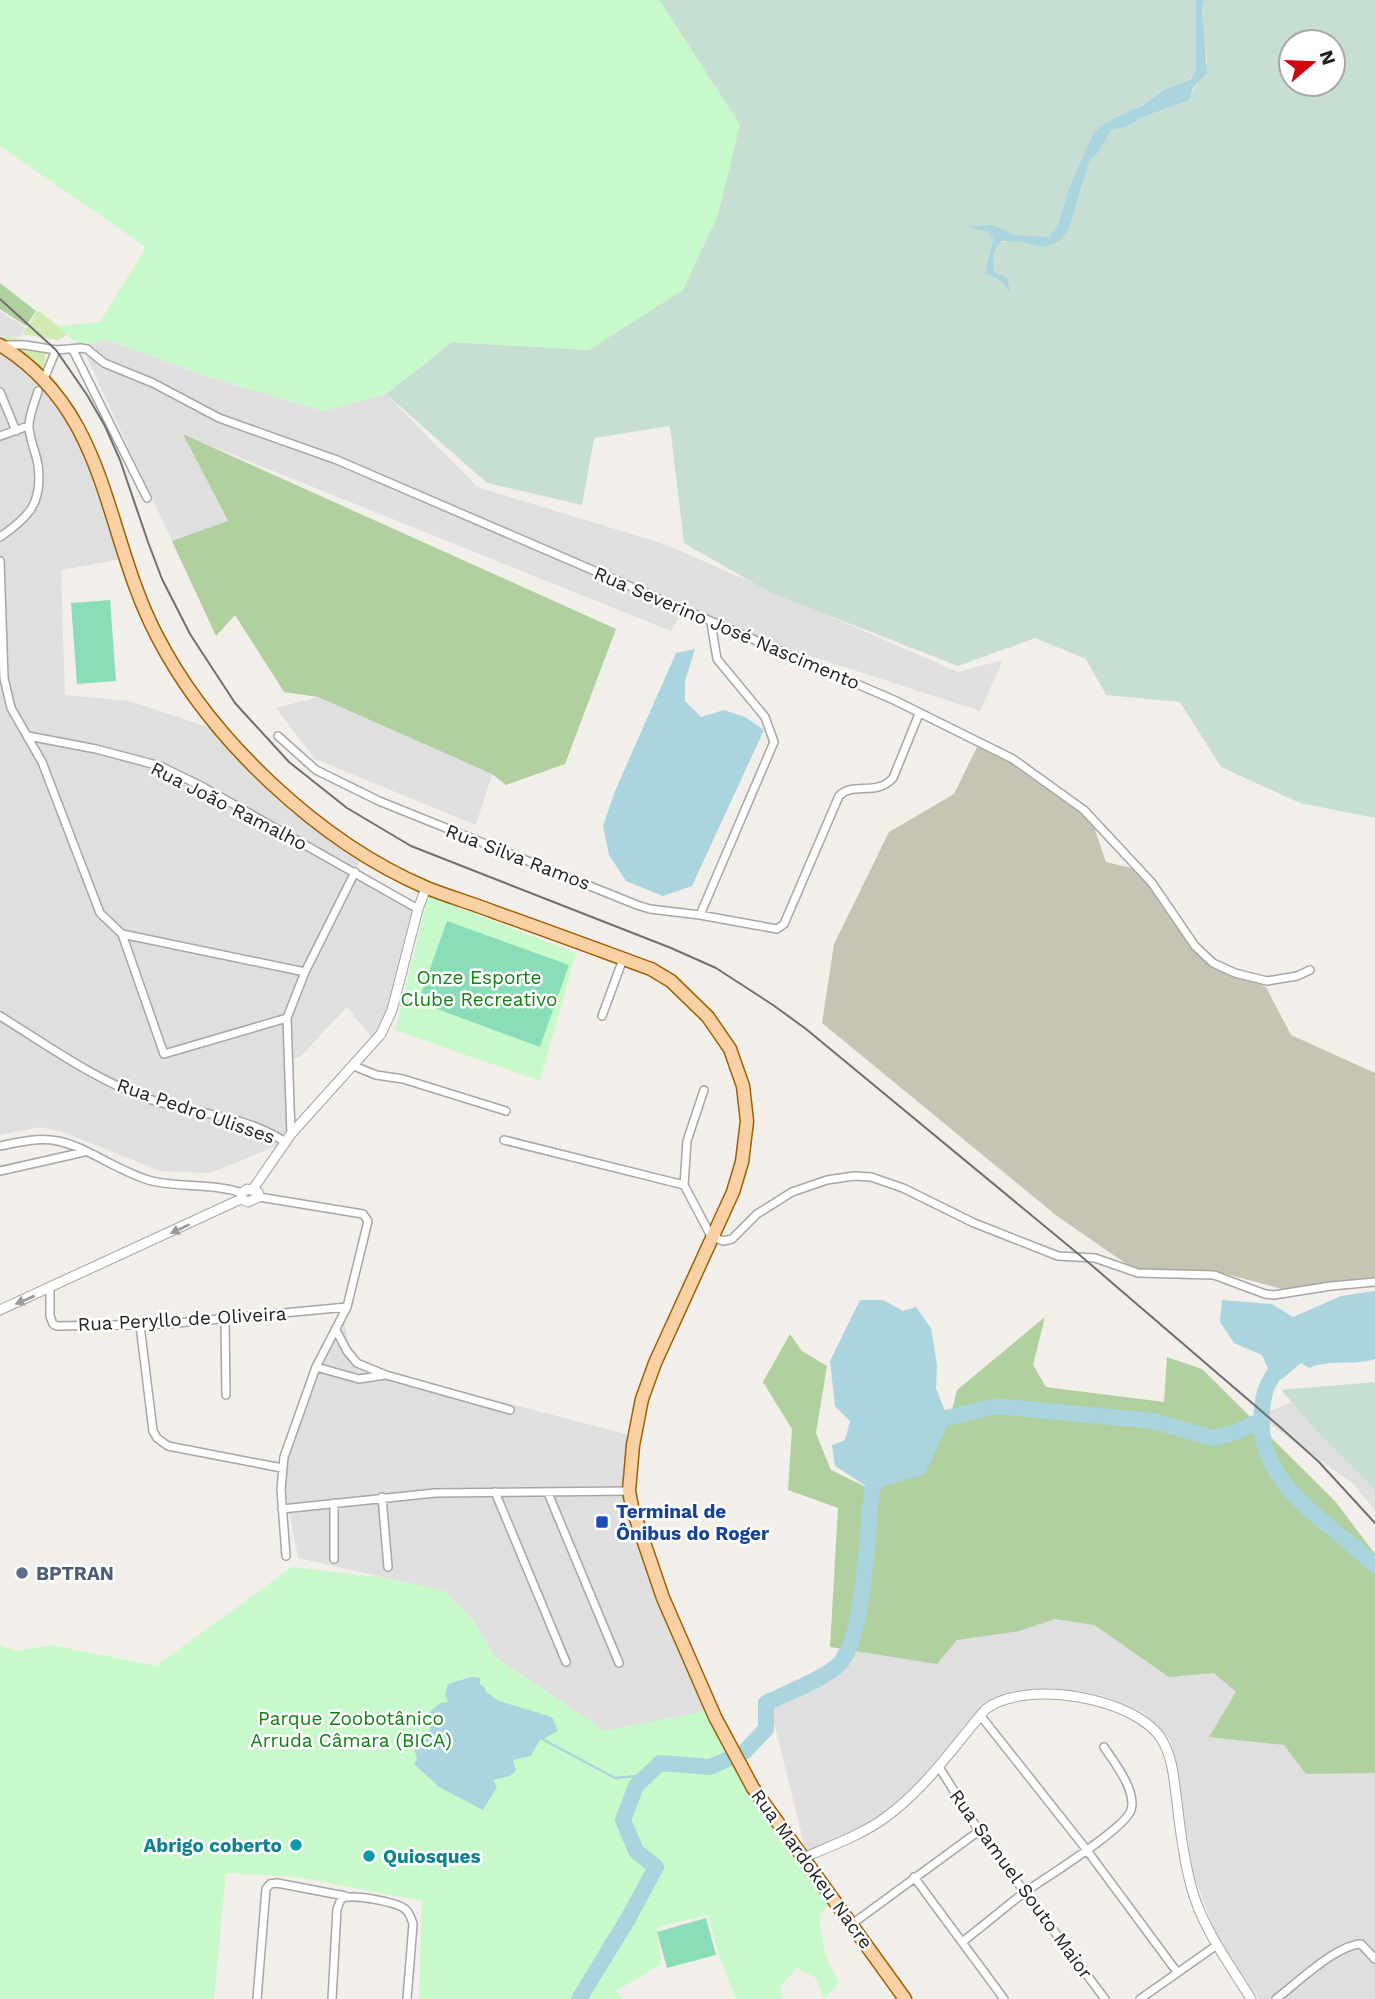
<svg xmlns="http://www.w3.org/2000/svg" width="1375" height="1999" viewBox="0 0 1375 1999" font-family="'Work Sans',sans-serif">
  <rect width="100%" height="100%" fill="#f2eee9"/>
  <!-- residential -->
  <path fill="#e0dfdf" d="M0 311 26 328 19 337 10 336 4 338 21 346 57 382 89 436 98 458 128 558 61 570 65 695 129 701 214 729 363 855 355 871 418 909 392 1010 375 1042 347 1007 300 1057 288 1059 291 1134 285 1142 211 1173 160 1171 60 1131 40 1127 0 1135V436L28 426 26 420 0 431Z
    M105 339 209 377 324 411 386 394 477 487 664 544 958 672 1003 660 980 711 681 614 671 631 184 435 228 522 172 541 82 347Z
    M318 697 492 774 476 825 315 759 276 708Z
    M341 1309 349 1345 366 1366 637 1437 629 1489 667 1597 716 1709 663 1723 604 1731 495 1657 473 1620 444 1591 298 1558 280 1459Z
    M1375 1392V1510L1352 1483 1259 1416 1289 1403 1358 1397Z
    M1375 1569V1999H1259L1219 1943 1193 1873 1171 1741 1143 1712 1100 1695 1051 1688 1012 1691 983 1714 886 1817 806 1852 769 1702 793 1680 817 1676 835 1657 855 1606Z"/>
  <!-- construction -->
  <path fill="#c6c5b4" d="M981 739 1090 815 1106 862 1140 870 1194 951 1266 987 1291 1035 1375 1073V1280L1282 1289 1215 1271 1138 1272 1057 1216 822 1023 834 944 889 832 954 794Z"/>
  <!-- grass -->
  <path fill="#d0eab1" d="M38 310 68 334 58 340 23 334Z
    M9 336 50 348 45 355 44 372 19 347 3 338Z"/>
  <!-- forest -->
  <path fill="#b0d09f" d="M0 283 36 311 26 326 0 309Z
    M183 434 616 629 565 764 506 785 492 774 318 697 284 692 235 615 216 636 172 541 228 521Z
    M1045 1317 1033 1365 1046 1387 1164 1402 1167 1357 1202 1369 1335 1501 1375 1554V1773L1306 1774 1284 1745 1209 1737 1236 1692 1214 1673 1169 1677 1094 1625 1055 1619 1019 1631 957 1640 937 1664 830 1647 838 1508 788 1490 792 1429 763 1382 790 1334 802 1351 827 1366 816 1433 831 1470 872 1490 949 1421 957 1390Z"/>
  <!-- wetland -->
  <path fill="#c6dfd2" fill-rule="evenodd" d="M659 0H1196V69L1190 79 1165 89 1142 106 1126 112 1102 125 1094 134 1069 188 1058 224 1049 238 1016 235 993 225 970 226 987 232 993 238 988 259 993 278 1002 282 1010 292 1007 278 995 272C993 266 992 262 994 255 999 232 1025 243 1042 247L1069 230 1089 162 1098 153 1111 130 1126 127 1141 118 1189 100C1193 86 1207 75 1207 60 1207 55 1204 49 1204 44 1203 30 1201 14 1204 0H1375V818L1300 803 1221 767 1180 702 1106 695 1086 659 1035 638 958 666 769 592 684 543 670 426 594 438 582 505 487 483 386 394 452 342 589 350 740 125ZM1291 42H1333V84H1291Z
    M1375 1382V1489L1315 1429 1281 1390Z"/>
  <!-- park -->
  <path fill="#c8f9ca" d="M0 0H659L740 125 718 215 683 290 589 350 452 342 386 394 324 411 209 377 105 339 82 347 56 326 100 322 146 247 0 146Z
    M428 896 576 953 540 1081 395 1030Z
    M292 1567 387 1578 444 1591 473 1620 495 1657 604 1731 716 1709 745 1779 832 1902 819 1915 825 1955 839 1983 824 1999 816 1978 797 1968 780 1987 783 1999H736L720 1959 708 1915 657 1927 661 1964 616 1991 623 1999H419L422 1901 297 1877 226 1873 214 1999H0V1645L16 1651 51 1645 156 1666Z"/>
  <!-- pitch -->
  <path fill="#89deb9" d="M110 600 116 681 77 684 71 603Z
    M447 921 569 965 540 1047 418 1002Z
    M706 1918 716 1955 667 1968 657 1932Z"/>
  <!-- water -->
  <path fill="#abd5de" d="M1196 0H1204L1202 10 1207 73 1193 88 1189 100 1141 118 1126 127 1111 130 1098 153 1089 162 1069 230 1058 242 1042 247 1022 242 1003 241C993 249 991 260 995 272L1007 278 1011 294 1002 282 985 273 993 238 987 232 967 226 993 225 1016 235 1049 237 1058 224 1069 188 1093 134 1102 125 1126 112 1142 106 1165 89 1191 79 1196 69Z
    M695 649 685 681V701L701 717 724 710 745 717 764 730 692 886 663 896 626 881 609 855 603 826 615 791 676 653Z
    M1375 1291V1359C1354 1366 1329 1359 1309 1368L1301 1363 1282 1379 1266 1377 1269 1371 1262 1355 1234 1343 1220 1322 1222 1300 1272 1304 1293 1317 1341 1296Z
    M860 1300H883L903 1311 916 1307 931 1328 937 1365 936 1388 949 1421 925 1474 872 1490 835 1466 832 1445 845 1440 850 1421 835 1406 830 1361Z
    M471 1677 480 1678V1684L485 1688 486 1692 499 1701 552 1717 558 1731 539 1741 531 1756 513 1760 516 1770 510 1776 493 1780 497 1787 483 1810 439 1787 414 1764 417 1758 414 1749 428 1736 430 1729 424 1717 440 1703 448 1702 445 1694 448 1684Z"/>
  <g fill="none" stroke-linecap="round" stroke-linejoin="round">
    <!-- stream -->
    <path stroke="#abd5de" stroke-width="2.5" d="M542 1739 615 1778 647 1775"/>
    <!-- river -->
    <path stroke="#abd5de" stroke-width="16" d="M1284 1363 1280 1364C1275 1373 1267 1383 1265 1392 1243 1481 1324 1515 1375 1566
      M927 1423 995 1406 1152 1421 1213 1438 1236 1432 1262 1420
      M579 1999 628 1919 656 1867 636 1851 623 1820 636 1786 660 1763 710 1767 744 1752 766 1729V1703C785 1694 831 1676 842 1661 865 1629 867 1532 872 1490L880 1472"/>
    <!-- minor casing -->
    <g stroke="#a6a6a6" stroke-width="10">
      <path id="minor" d="M0 345H25L56 350 80 348 87 349 104 363 153 383 219 418 337 460 894 700 1013 759 1084 810 1152 883 1195 946 1213 963 1235 973 1267 981 1297 976 1310 970
        M73 350 147 498
        M44 379 56 350
        M0 392 16 431
        M0 436 28 426
        M0 537C29 517 43 503 38 465 36 453 30 440 29 428 28 417 35 402 38 391
        M0 561 4 678 11 708 42 762 100 913 122 934 164 1054 287 1018
        M28 736 96 749 160 766 203 787 418 909
        M278 736 316 770 379 801 637 905 650 909 700 915 777 929 784 924 839 796C853 781 876 797 893 778L919 714
        M700 915 774 742 765 717 717 659 711 623
        M122 934 305 972
        M0 1016C47 1045 94 1079 146 1098 191 1114 244 1114 285 1142
        M602 1016 623 959
        M354 1066 376 1075 403 1079 506 1111
        M704 1090 687 1141 684 1185 711 1236 723 1241 732 1239 757 1214 792 1192 827 1180 854 1176 871 1177 903 1188 974 1223 1058 1256 1095 1258 1138 1273 1214 1275 1265 1294 1274 1295 1331 1286 1375 1282
        M291 1134 287 1018 305 972 355 872
        M504 1140 684 1185
        M0 1146C19 1142 39 1137 58 1141 88 1147 120 1173 152 1181 182 1188 212 1183 242 1193
        M0 1171 84 1152
        M259 1197 363 1214 368 1221 347 1307 316 1367 284 1457 281 1489 286 1556
        M50 1289V1316L53 1324 57 1326 167 1324 347 1307
        M225 1320 226 1395
        M140 1325 153 1431 157 1438 168 1446 282 1468
        M336 1330 347 1351 357 1363 386 1375 510 1410
        M316 1367 359 1379 385 1375
        M495 1492 566 1662
        M548 1493 619 1663
        M382 1497 388 1567
        M334 1503V1559
        M282 1509 435 1493 629 1491
        M980 1715 1086 1849 1177 1972
        M939 1767 979 1831 1105 1999
        M914 1877 1004 1999
        M852 1924 979 1831
        M962 1942C983 1926 1004 1908 1025 1892 1045 1878 1126 1828 1131 1810 1137 1791 1114 1762 1104 1747
        M257 1999 266 1889 270 1884 277 1883 345 1896
        M332 1999 337 1909 341 1899C350 1893 396 1902 405 1909 410 1913 411 1918 413 1924L407 1999
        M1140 1999 1217 1945
        M1276 1999C1297 1983 1336 1945 1361 1944L1375 1959"/>
    </g>
    <!-- tertiary casing -->
    <g stroke="#a6a6a6" stroke-width="11">
      <path id="tertiary" d="M247 1189 258 1192 259 1197 248 1202 241 1199 242 1193Z
        M253 1189 291 1134 381 1034 392 1010 418 909 426 888
        M0 1310 241 1199
        M803 1858C830 1846 862 1835 886 1817 926 1788 954 1746 986 1709 1025 1679 1136 1697 1162 1740 1173 1758 1174 1781 1177 1802 1180 1830 1184 1859 1191 1886 1202 1928 1229 1963 1251 1999"/>
    </g>
    <!-- primary casing -->
    <g stroke="#9c6104" stroke-width="15">
      <path id="primary" d="M0 345C110 412 103 533 157 636 210 739 319 842 427 888 450 897 474 904 497 913 548 931 599 950 651 969L671 981 708 1017 730 1049 743 1086 747 1121 742 1162 733 1192 655 1363 642 1399 633 1445 629 1491 632 1507 663 1598 715 1717 753 1788 905 1999"/>
    </g>
    <!-- minor -->
    <use href="#minor" stroke="#fff" stroke-width="7"/>
    <!-- tertiary -->
    <use href="#tertiary" stroke="#fff" stroke-width="9"/>
    <!-- primary -->
    <use href="#primary" stroke="#fad1a5" stroke-width="12"/>
    <!-- tram -->
    <path stroke="#707070" stroke-width="2" d="M0 299 56 350 87 395 105 426 120 460 148 542 162 579 190 634 235 703 289 762 347 808 411 846 671 948 716 968 773 1005 806 1029 1082 1257 1280 1427 1319 1462 1375 1523"/>
  </g>
  <!-- one-way arrows -->
  <defs><path id="oneway-solid" d="M-6-.8H1V-3.2L6.5 0L1 3.2V.8H-6Z" transform="scale(1.75)"/></defs>
  <g fill="#9c9c9c">
    <use href="#oneway-solid" transform="translate(180 1229) rotate(155)"/>
    <use href="#oneway-solid" transform="translate(25 1300) rotate(157)"/>
  </g>
  <!-- markers -->
  <rect fill="#1a4fb4" stroke="#fff" stroke-width="2.5" x="595" y="1515" width="14" height="14" rx="3.5"/>
  <circle fill="#5c6f8a" stroke="#fff" stroke-width="2.5" cx="22" cy="1573" r="7"/>
  <g fill="#0f9aa8" stroke="#fff" stroke-width="2.5">
    <circle cx="296" cy="1845" r="7"/>
    <circle cx="369" cy="1856" r="7"/>
  </g>
  <g text-anchor="middle" dominant-baseline="central" stroke-width="5" stroke-linejoin="round" paint-order="stroke">
    <!-- street labels -->
    <g font-size="19" fill="#222" stroke="#fff">
      <text transform="translate(727 628) rotate(23)">Rua Severino José Nascimento</text>
      <text transform="translate(229 806) rotate(27)">Rua João Ramalho</text>
      <text transform="translate(518 857) rotate(21)">Rua Silva Ramos</text>
      <text transform="translate(196 1111) rotate(19)">Rua Pedro Ulisses</text>
      <text transform="translate(182 1319) rotate(-3)">Rua Peryllo de Oliveira</text>
      <text transform="translate(812 1869) rotate(54)">Rua Mardokeu Nacre</text>
      <text transform="translate(1021 1884) rotate(54)">Rua Samuel Souto Maior</text>
    </g>
    <!-- park labels -->
    <g font-size="19" fill="#0f8112" stroke="#fff">
      <text x="479" y="977">Onze Esporte<tspan x="479" dy="22">Clube Recreativo</tspan></text>
      <text x="351" y="1718">Parque Zoobotânico<tspan x="351" dy="22">Arruda Câmara (BICA)</tspan></text>
    </g>
    <!-- transit labels -->
    <g font-size="19" font-weight="bold" fill="#164399" stroke="#fff" text-anchor="start">
      <text x="616" y="1511">Terminal de<tspan x="616" dy="22">Ônibus do Roger</tspan></text>
    </g>
    <!-- service labels -->
    <g font-size="19" font-weight="bold" fill="#4e5e75" stroke="#fff" text-anchor="start">
      <text x="36" y="1573">BPTRAN</text>
    </g>
    <!-- culture labels -->
    <g font-size="19" font-weight="bold" fill="#0d838f" stroke="#fff" text-anchor="end">
      <text x="282" y="1845">Abrigo coberto</text>
      <text x="383" y="1856" text-anchor="start">Quiosques</text>
    </g>
  </g>
  <!-- north arrow -->
  <g transform="translate(1312 63) rotate(71)"><circle r="33" fill="#ffffff" stroke="#a7a7a7" stroke-width="2"/>
  <path d="M0-5L12 26L0 18L-12 26Z" fill="#cf0510"/>
  <text y="-10" font-size="19" font-weight="bold" text-anchor="middle" fill="#222222">N</text>
  </g>
</svg>
